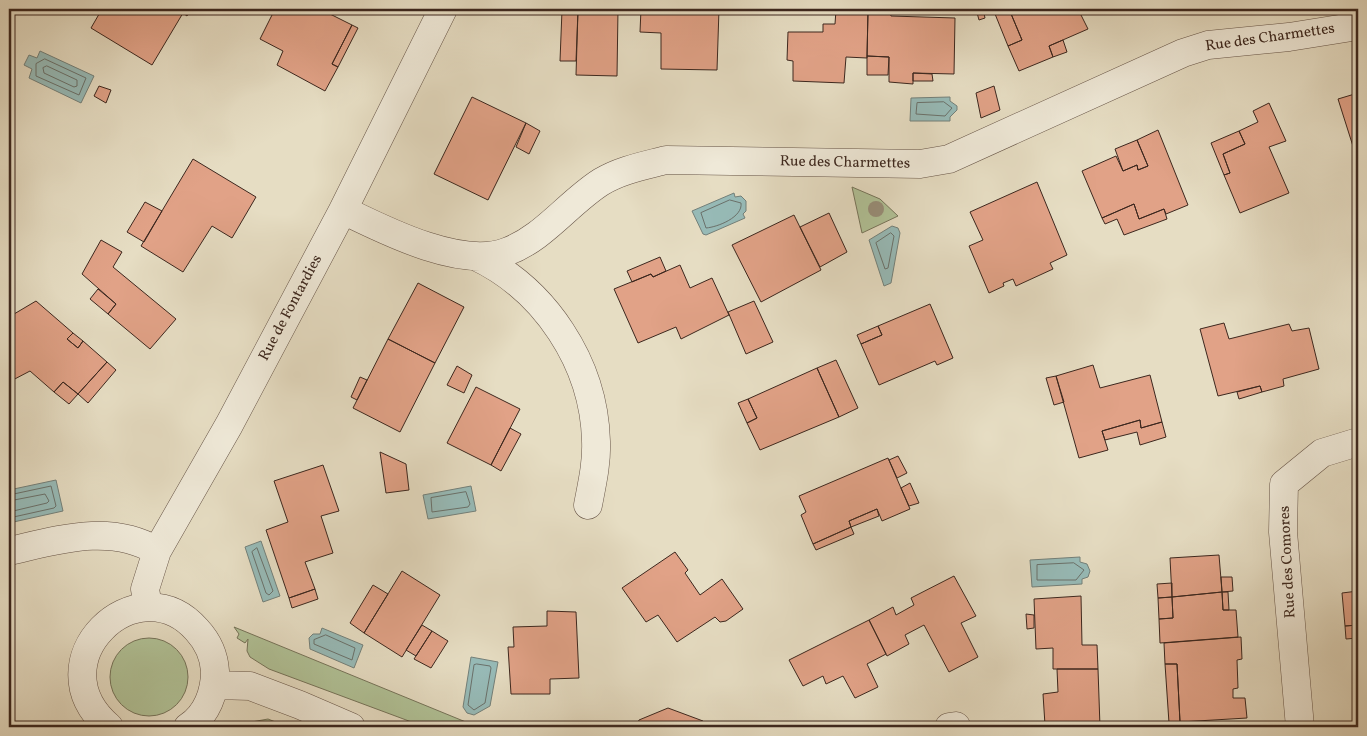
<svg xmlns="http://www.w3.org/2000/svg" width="1367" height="736" viewBox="0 0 1367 736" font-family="Vollkorn,serif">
  <rect width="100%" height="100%" fill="#e6ddc3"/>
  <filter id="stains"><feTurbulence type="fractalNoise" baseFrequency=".004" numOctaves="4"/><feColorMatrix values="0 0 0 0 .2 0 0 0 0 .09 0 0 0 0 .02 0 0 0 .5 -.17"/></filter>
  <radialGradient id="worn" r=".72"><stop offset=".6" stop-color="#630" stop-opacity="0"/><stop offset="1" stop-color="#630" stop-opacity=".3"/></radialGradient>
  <!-- green -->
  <path fill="#b1c297" stroke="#76745a" d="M852 187 880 199 898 216 862 233Z
    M234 627 478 727H425L269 669 250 657 247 651 248 639 245 643 237 638 239 634Z
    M110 677a39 39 0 1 1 78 0a39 39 0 1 1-78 0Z
    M268 719 288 727H222H224Z"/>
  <!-- water -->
  <path fill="#97bbb8" stroke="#73807a" d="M40 51 94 76 81 103 29 78 32 69 24 65 29 55 37 58Z
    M950 97V101L957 106V110L950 117V121H910L911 98Z
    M734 193 735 197 741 196 746 201V211L743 214 745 218 706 235 703 234 692 211Z
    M892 226 898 228 900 233 891 283 884 286 869 240Z
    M56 480 63 511 9 523V490Z
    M471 486 476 511 428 519 423 495Z
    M261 541 280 596 263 602 245 547Z
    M1080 557V562L1087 564 1090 571 1088 577 1082 579V584L1032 587 1030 560Z
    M322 628 363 645 354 668 310 649 309 638 313 634H320Z
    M471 657 498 662 490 706 474 715 467 713 463 707Z"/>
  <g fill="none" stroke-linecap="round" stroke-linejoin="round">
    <!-- shore -->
    <path stroke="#6a716b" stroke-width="1" d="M45 59 86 78 79 95 36 76V64Z
      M47 66 77 80V86L74 87 44 73 43 68Z
      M944 102 952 108 945 116 916 114 917 103Z
      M730 200 741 203C743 217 718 227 706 228L701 213Z
      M891 233 894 236 888 268 885 269 876 243Z
      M466 492 470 504 468 507 432 512 431 498Z
      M9 495 51 486 56 506 54 508 9 518
      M9 501 45 494 49 501 47 503 9 512
      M257 548 273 591 269 595 266 593 252 552Z
      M1074 563 1084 570 1076 580H1037V565Z
      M326 635 355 648 352 660 314 644V640Z
      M477 664 490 666 491 668 485 703 474 710 468 705 474 665Z"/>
  </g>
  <!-- building -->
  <path fill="#e1a287" stroke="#3c271e" d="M102 9H110L119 14 122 9H191L187 16 183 13 152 65 91 28Z
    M275 9H320L352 25 332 64 338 67 325 91 277 65 283 51 260 39Z
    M554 9H618L617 76 576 75 578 10Z
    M641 9H719L717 70 661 69V33L640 32Z
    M976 9H983L985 18 979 20Z
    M993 9H1009L1022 40 1008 46Z
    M1009 9H1078L1088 29 1049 46 1053 57 1019 71 1008 46 1022 40Z
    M562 10H578L576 61H560Z
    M836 10 868 11 867 58 846 57 844 83 793 81V61L787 60 788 32H823V24H835Z
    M868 11 890 12 891 16 955 18 954 74 913 73V84L889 82V57L867 56Z
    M352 25 358 28 338 67 332 64Z
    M1063 40 1067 52 1053 57 1049 46Z
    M867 56 889 57 888 75H867Z
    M913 73 932 74 933 81H913Z
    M99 86 111 90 106 103 94 96Z
    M994 86 1000 110 981 118 976 93Z
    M1358 93V162L1338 99Z
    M472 97 526 123 488 200 434 174Z
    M1269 103 1286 141 1269 147 1289 193 1240 213 1224 175 1230 173 1223 154 1245 144 1239 131 1258 122 1253 111Z
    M526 123 540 131 529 154 516 147Z
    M1158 130 1188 205 1166 214 1164 209 1139 219 1134 204 1102 218 1082 171 1116 156 1123 171 1137 165 1138 170 1148 166 1137 140Z
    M1239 131 1245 144 1223 154 1230 173 1224 175 1211 143Z
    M1137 140 1148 166 1138 170 1137 165 1123 171 1115 149Z
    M193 159 256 197 232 238 212 226 183 272 141 246Z
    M1037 182 1067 255 1050 263 1053 269 1016 286 1013 279 1003 283 1004 286 989 293 969 246 983 240 970 212Z
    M145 202 162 211 144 242 127 232Z
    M1134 204 1139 219 1164 209 1167 219 1124 235 1117 219 1105 224 1102 218Z
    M829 213 847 252 820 267 800 227Z
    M794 215 821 270 761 302 732 245Z
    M101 240 122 252 113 267 176 319 150 349 108 314 116 304 82 274Z
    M660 257 666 271 653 277 651 274 632 282 627 271Z
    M680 265 690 288 712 278 729 315 681 339 676 327 638 343 614 289 651 274 653 277Z
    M418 283 464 307 435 363 388 339Z
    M98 289 116 304 108 314 90 299Z
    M36 301 73 333 67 339 78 348 83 341 107 362 78 394 63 382 54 392 30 371 9 382V317Z
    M754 301 773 342 746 354 728 312Z
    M930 304 953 358 937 365 935 361 879 385 861 344 882 335 878 326Z
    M1224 323 1229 339 1289 324 1292 331 1309 328 1319 369 1283 379 1284 386 1262 392 1260 386 1218 396 1200 329Z
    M878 326 882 335 861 344 857 335Z
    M73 333 83 341 78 348 67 339Z
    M388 339 435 363 400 432 353 408Z
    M836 360 858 408 839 417 817 368Z
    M107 362 116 370 88 403 78 394Z
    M1093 365 1100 388 1150 375 1162 422 1141 428 1140 420 1102 431 1108 450 1079 458 1056 376Z
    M457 366 472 375 464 393 447 385Z
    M817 368 839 417 760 450 747 423 757 418 748 399Z
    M1056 376 1064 402 1054 405 1046 378Z
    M360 377 367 380 357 400 351 397Z
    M63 382 78 394 69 404 54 392Z
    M1260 386 1262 392 1239 399 1237 392Z
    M476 387 520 409 491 465 447 443Z
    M748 399 757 418 747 423 738 403Z
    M1140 420 1141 428 1162 422 1166 437 1140 445 1137 432 1105 440 1102 431Z
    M510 428 521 434 501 471 491 465Z
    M380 452 406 464 409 490 386 493Z
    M898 456 907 473 897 478 889 460Z
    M888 458 910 509 882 521 877 509 849 521 851 527 813 544 801 515 806 512 799 496Z
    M323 465 339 511 321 516 333 553 305 562 315 589 289 598 266 530 288 522 274 481Z
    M910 483 919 503 909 506 901 488Z
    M877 509 879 516 851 527 849 521Z
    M851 527 854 534 816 550 813 544Z
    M675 552 688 570 685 573 700 595 722 579 743 609 726 621 720 622 715 617 677 642 658 615 646 622 622 588Z
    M1219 555 1222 592 1172 597 1170 558Z
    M402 571 440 595 402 657 364 633Z
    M954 576 976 616 961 623 978 657 949 672 924 625 905 635 909 644 887 656 869 620 893 607 896 615 914 605 911 598Z
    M1221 577H1232L1233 591 1222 592Z
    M1172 583V597L1158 598 1157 584Z
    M373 585 388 594 364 633 350 623Z
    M315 589 318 599 292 608 289 598Z
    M1358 591V625L1345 626 1342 593Z
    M1222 592 1223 610H1236L1238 637 1160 643 1159 619 1173 618 1172 597Z
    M1222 592H1228L1229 610H1223Z
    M1081 596 1082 645H1097L1098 669H1053V648L1036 649 1034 599Z
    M1172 597 1173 618 1159 619 1158 598Z
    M547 611 576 612 579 678 550 679V694H511L508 647H514L513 627 547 626Z
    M1026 614 1034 615V628L1027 629Z
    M869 620 886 654 867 664 878 687 855 698 843 676 826 684 823 676 803 686 789 660Z
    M422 625 432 631 416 656 406 650Z
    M1358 625V638L1346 639 1345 626Z
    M432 631 448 641 431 668 414 659Z
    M1241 637 1242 659 1237 660 1238 688 1233 689V698H1245L1247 718 1180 722 1177 664H1165L1164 643Z
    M1165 664H1177L1180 722 1169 723Z
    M1057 669H1098L1100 727 1045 725 1043 694 1058 692Z
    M668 708 703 721 701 727H636L639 720Z"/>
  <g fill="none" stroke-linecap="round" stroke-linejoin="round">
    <!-- minor casing -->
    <g stroke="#665447" stroke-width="29">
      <path id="minor" d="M343 210C384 230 460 269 506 252 543 239 568 203 601 182 621 170 643 166 666 160L920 164 949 159 1183 53 1208 45 1289 37 1358 26
        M475 256C545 289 594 363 596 441 597 463 592 484 588 505
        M9 551C58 540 110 523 157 551
        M148 607 145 589 157 551 229 425 343 210 443 9
        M215 685 250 686 300 705 351 727
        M109 727C33 662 137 562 197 630 208 642 214 655 215 671 215 692 207 715 188 727
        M949 727 956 726
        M1300 727 1283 532 1284 484 1322 453 1358 442"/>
    </g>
    <!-- minor -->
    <use href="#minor" stroke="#efe9d8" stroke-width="28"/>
  </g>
  <!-- trees -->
  <circle fill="#988e79" cx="876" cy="209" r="8"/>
  <g text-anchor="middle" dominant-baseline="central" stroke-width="4" stroke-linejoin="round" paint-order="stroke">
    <!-- street labels -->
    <g font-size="15" fill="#3c271e" stroke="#efe9d8">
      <text transform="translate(1270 38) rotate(-8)">Rue des Charmettes</text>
      <text transform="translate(845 163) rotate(1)">Rue des Charmettes</text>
      <text transform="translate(291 308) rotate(-62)">Rue de Fontardies</text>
      <text transform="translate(1288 562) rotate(-93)">Rue des Comores</text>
    </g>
  </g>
  <!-- margin -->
  <rect width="1367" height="736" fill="none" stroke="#e6ddc3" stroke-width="30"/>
  <rect x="10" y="10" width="1347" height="716" fill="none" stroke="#3c271e" stroke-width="2.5"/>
  <rect x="15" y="15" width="1337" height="706" fill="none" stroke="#3c271e"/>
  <rect width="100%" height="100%" filter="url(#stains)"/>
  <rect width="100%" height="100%" fill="url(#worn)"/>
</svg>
